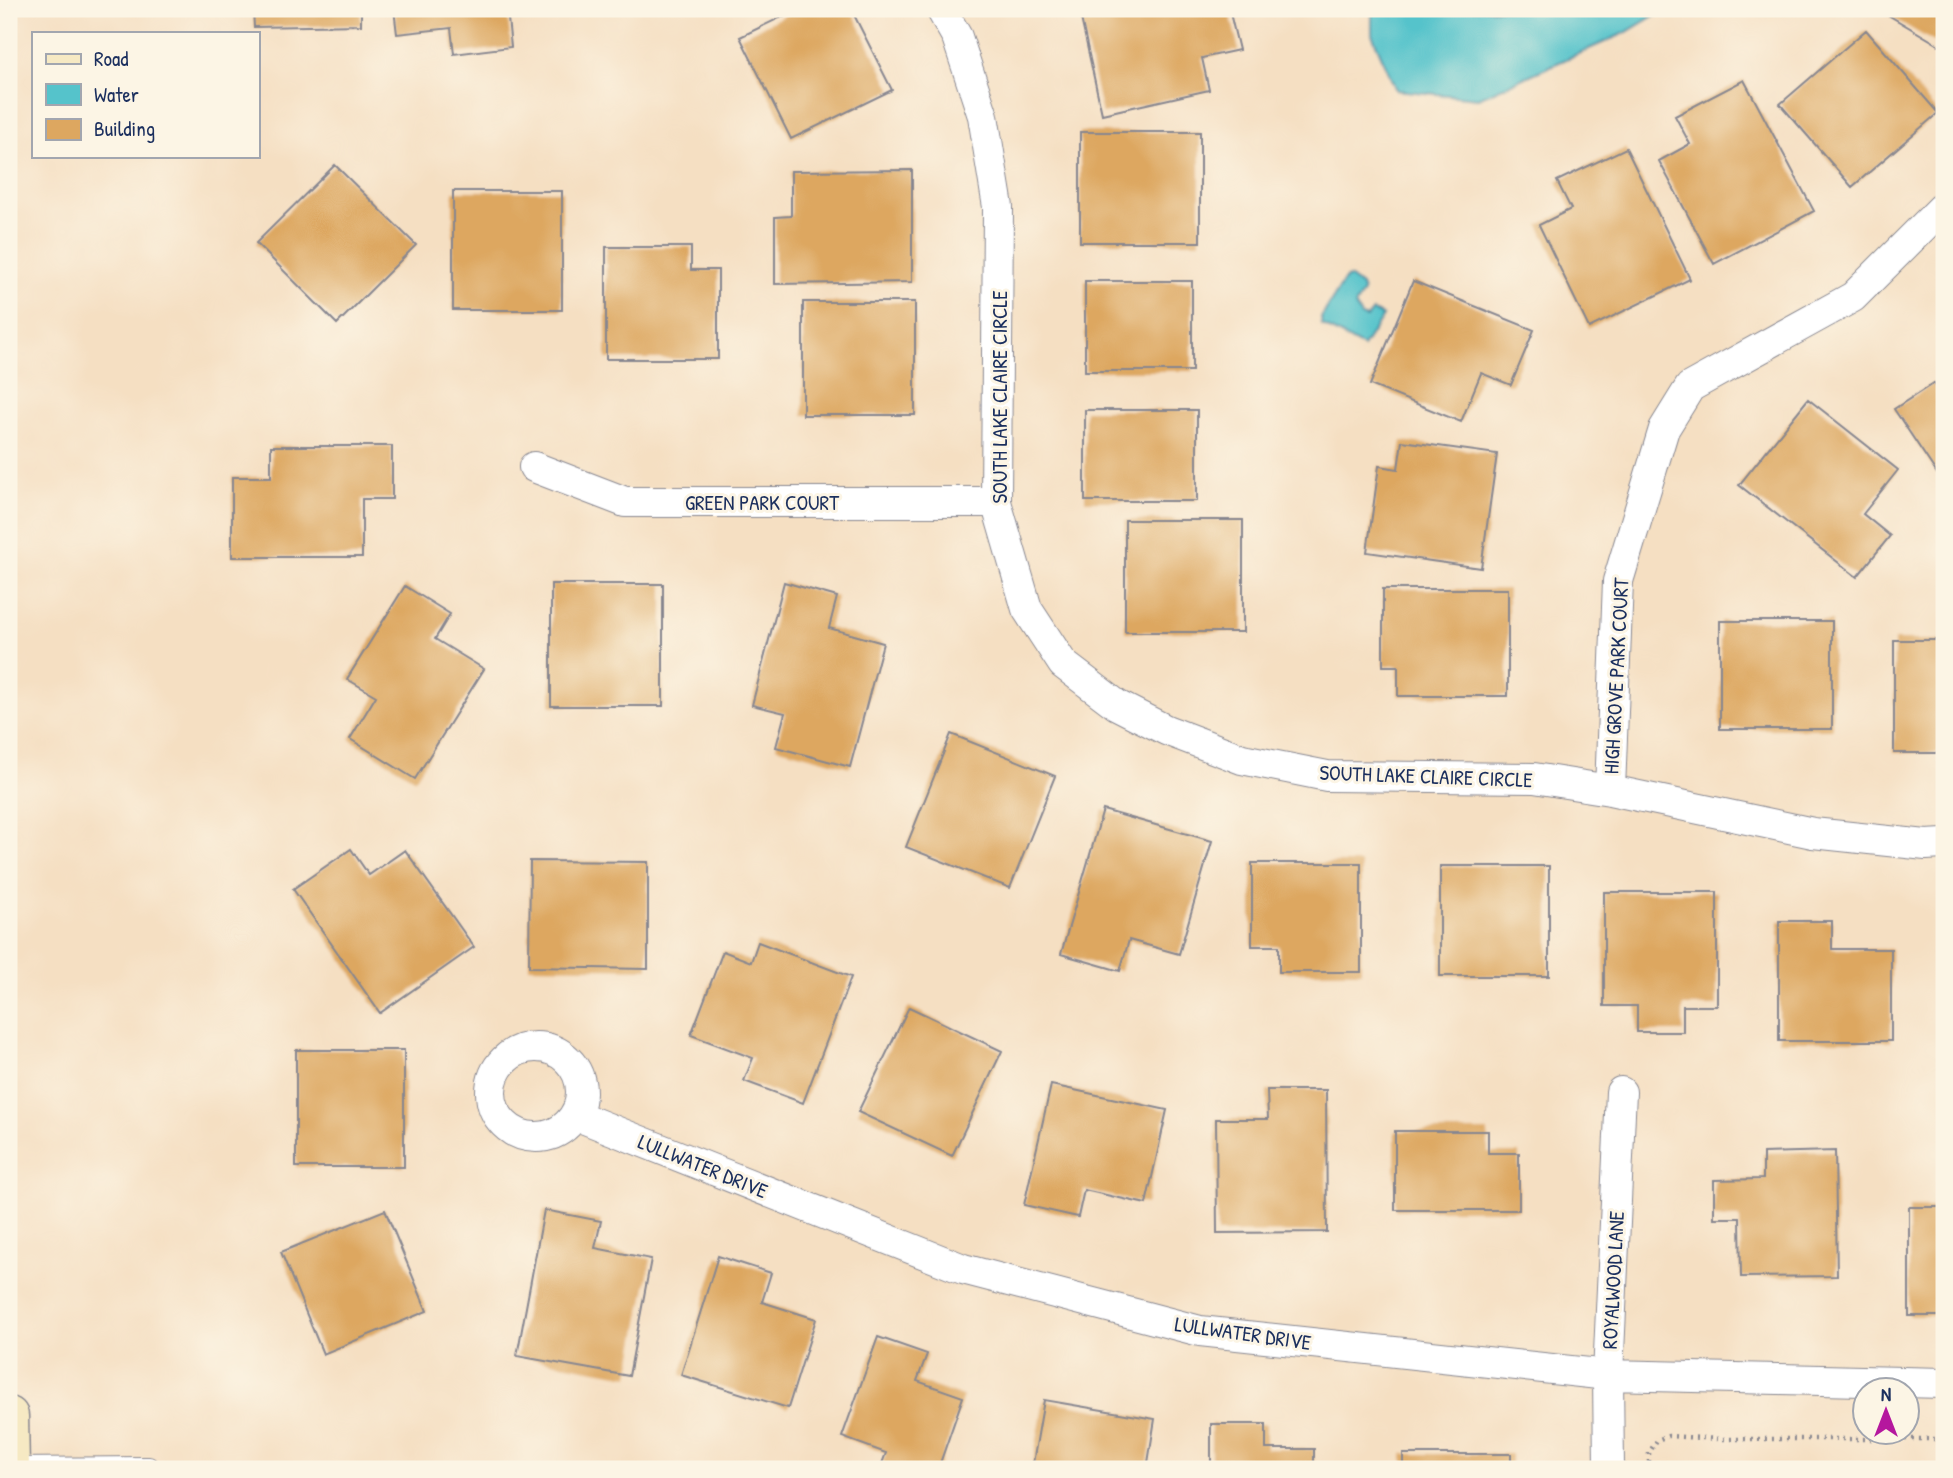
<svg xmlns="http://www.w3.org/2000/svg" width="1953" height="1478" viewBox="0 0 1953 1478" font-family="'Patrick Hand',sans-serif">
  <rect width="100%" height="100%" fill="#fcf5e5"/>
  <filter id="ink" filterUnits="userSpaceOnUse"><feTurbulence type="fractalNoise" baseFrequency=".0143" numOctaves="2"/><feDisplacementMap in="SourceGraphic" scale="14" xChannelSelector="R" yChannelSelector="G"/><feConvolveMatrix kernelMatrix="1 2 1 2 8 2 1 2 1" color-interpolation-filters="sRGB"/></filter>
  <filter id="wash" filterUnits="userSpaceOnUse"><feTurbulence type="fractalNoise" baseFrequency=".00686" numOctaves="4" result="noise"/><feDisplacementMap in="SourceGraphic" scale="28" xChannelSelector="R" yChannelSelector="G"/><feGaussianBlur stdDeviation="1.57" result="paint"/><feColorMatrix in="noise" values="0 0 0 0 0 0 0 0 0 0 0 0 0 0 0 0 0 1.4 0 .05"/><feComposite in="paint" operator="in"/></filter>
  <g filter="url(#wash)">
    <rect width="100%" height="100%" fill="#f5dfc2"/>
    <!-- water -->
    <path fill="#55c3cb" stroke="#387994" stroke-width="2" d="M1372 9H1665L1625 33 1478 98 1396 90 1372 34Z
      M1349 277 1361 286 1363 292 1355 306 1361 316 1367 318 1373 311 1383 316 1363 347 1322 325 1321 318 1345 279Z"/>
    <g id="blocks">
      <!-- building -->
      <path fill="#dda760" d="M253 9H361V25L254 27Z
        M394 9H507L511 47 454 54 451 28 397 34Z
        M798 9H851L892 90 791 139 740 37Z
        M1079 9H1229L1239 50 1202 58 1209 90 1102 114Z
        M1878 9H1944V48Z
        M1866 30 1938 113 1852 187 1780 104Z
        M1744 80 1814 211 1714 264 1659 161 1690 144 1675 116Z
        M1080 132H1200V242H1080Z
        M1626 148 1690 279 1589 328 1539 225 1571 209 1557 181Z
        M335 165 416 245 337 324 256 243Z
        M912 170V282L775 284V217L791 216V171Z
        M453 191H562V310H453Z
        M606 247H691V270H718V359H606Z
        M1085 281H1192V371H1085Z
        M1413 281 1534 330 1511 385 1481 373 1461 422 1370 385Z
        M803 302H915V415H803Z
        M1934 383 1944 399V484L1894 409Z
        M1808 399 1898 470 1863 514 1890 536 1857 577 1739 485Z
        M1085 410H1197V501H1085Z
        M1402 441 1497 454 1481 568 1367 552 1379 466 1398 469Z
        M271 446H392V499H362V557H232V477H271Z
        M1125 520H1243V632H1125Z
        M784 582 837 597 829 628 883 643 850 767 776 747 785 713 752 705Z
        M551 584H663V706H551Z
        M405 586 450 614 435 639 484 669 415 779 350 739 376 696 347 679Z
        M1383 589H1508V696H1398V666H1383Z
        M1720 621H1832V729H1720Z
        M1894 640H1944V753H1894Z
        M951 734 1055 776 1010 888 906 847Z
        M1103 810 1212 841 1179 954 1129 940 1120 971 1061 954Z
        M351 849 369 875 405 850 474 947 380 1013 293 889Z
        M530 861 648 862V969L529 967Z
        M1252 863H1361V972H1279V946H1252Z
        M1440 866H1549V976H1440Z
        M1604 892H1717V1006H1683V1032H1637V1006H1604Z
        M1779 921H1832V949H1891V1041H1779Z
        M758 942 851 977 803 1103 744 1081 753 1058 691 1035 723 951 751 962Z
        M909 1007 1002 1051 952 1156 858 1112Z
        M296 1050H404V1167H296Z
        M1051 1085 1167 1110 1146 1204 1084 1190 1078 1217 1024 1205Z
        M1267 1090H1326L1327 1232 1217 1233 1216 1119H1268Z
        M1395 1131H1488V1153H1519V1210H1395Z
        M1835 1151 1837 1276 1741 1277 1740 1218H1714V1180L1763 1179V1153Z
        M1909 1207H1944L1943 1316H1909Z
        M385 1210 427 1311 323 1354 281 1252Z
        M544 1210 601 1221 595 1248 651 1259 629 1376 517 1356Z
        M718 1256 771 1273 762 1302 816 1319 788 1408 681 1375Z
        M878 1337 927 1354 917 1381 963 1397 938 1469H880L886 1453 842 1437Z
        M1044 1400 1155 1419 1147 1469H1032Z
        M1211 1424H1266V1449H1314V1469H1211Z
        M1403 1454H1511V1469H1403Z"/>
    </g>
  </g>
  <g filter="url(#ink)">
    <use href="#blocks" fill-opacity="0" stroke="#888790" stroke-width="2"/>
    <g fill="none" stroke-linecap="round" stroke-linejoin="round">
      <!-- lane casing -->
      <g stroke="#888790" stroke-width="18">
        <path id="lane" d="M10 1466 149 1465V1469"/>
      </g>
      <!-- street casing -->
      <g stroke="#888790" stroke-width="32">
        <path id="street" d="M941 9 957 37 983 116 998 207 996 502 1027 609 1063 664 1117 705 1166 730 1242 759 1327 776 1534 778 1610 790 1813 833 1926 845 1944 844
          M534 467 625 502H996
          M1610 790 1618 581 1664 429 1690 387 1853 297 1944 206
          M491 1092a45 45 0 1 1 90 0a45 45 0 1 1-90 0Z
          M575 1115 963 1269 1200 1331 1608 1375 1944 1383
          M1609 1469 1608 1375 1621 1092"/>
      </g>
      <!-- secondary casing -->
      <g stroke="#888790" stroke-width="41">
        <path id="secondary" d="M9 1416 10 1469"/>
      </g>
      <!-- path -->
      <path stroke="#888790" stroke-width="4.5" stroke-dasharray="2 5" stroke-linecap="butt" d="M1649 1469V1453L1657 1440 1668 1436 1719 1439H1944"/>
      <!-- lane -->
      <use href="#lane" stroke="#fff" stroke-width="16"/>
      <!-- street -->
      <use href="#street" stroke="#fff" stroke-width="30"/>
      <!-- secondary -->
      <use href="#secondary" stroke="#f6e9c3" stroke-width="38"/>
    </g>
  </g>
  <g text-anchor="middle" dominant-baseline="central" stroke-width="6" stroke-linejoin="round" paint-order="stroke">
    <!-- street labels -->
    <g font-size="21" fill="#1b2f5e" stroke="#fcf5e5">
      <text transform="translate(999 397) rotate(-90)">SOUTH LAKE CLAIRE CIRCLE</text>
      <text x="762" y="502">GREEN PARK COURT</text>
      <text transform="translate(1616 676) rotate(-87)">HIGH GROVE PARK COURT</text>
      <text transform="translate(1426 776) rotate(2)">SOUTH LAKE CLAIRE CIRCLE</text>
      <text transform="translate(703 1166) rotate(22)">LULLWATER DRIVE</text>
      <text transform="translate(1613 1280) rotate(-87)">ROYALWOOD LANE</text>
      <text transform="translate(1243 1333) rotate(8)">LULLWATER DRIVE</text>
    </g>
  </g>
  <!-- margin -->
  <rect width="1953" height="1478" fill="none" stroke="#fcf5e5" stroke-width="35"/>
  <!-- legend -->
  <rect x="32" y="32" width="228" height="126" fill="#fcf5e5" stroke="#a2a6af" stroke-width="2"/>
  <rect x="46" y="54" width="35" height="10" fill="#f6e9c3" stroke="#a2a6af" stroke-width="2"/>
  <text x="94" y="66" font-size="21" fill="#1b2f5e">Road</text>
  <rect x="46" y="84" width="35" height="21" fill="#55c3cb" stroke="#a2a6af" stroke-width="2"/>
  <text x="94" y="102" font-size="21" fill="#1b2f5e">Water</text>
  <rect x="46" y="119" width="35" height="21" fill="#dda760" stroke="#a2a6af" stroke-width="2"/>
  <text x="94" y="136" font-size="21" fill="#1b2f5e">Building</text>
  <!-- north arrow -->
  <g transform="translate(1886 1411)"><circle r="33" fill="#fcf5e5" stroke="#a2a6af" stroke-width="2"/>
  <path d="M0-5L12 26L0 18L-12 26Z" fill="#b5179e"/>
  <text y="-10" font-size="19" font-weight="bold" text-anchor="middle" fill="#1b2f5e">N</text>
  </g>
</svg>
